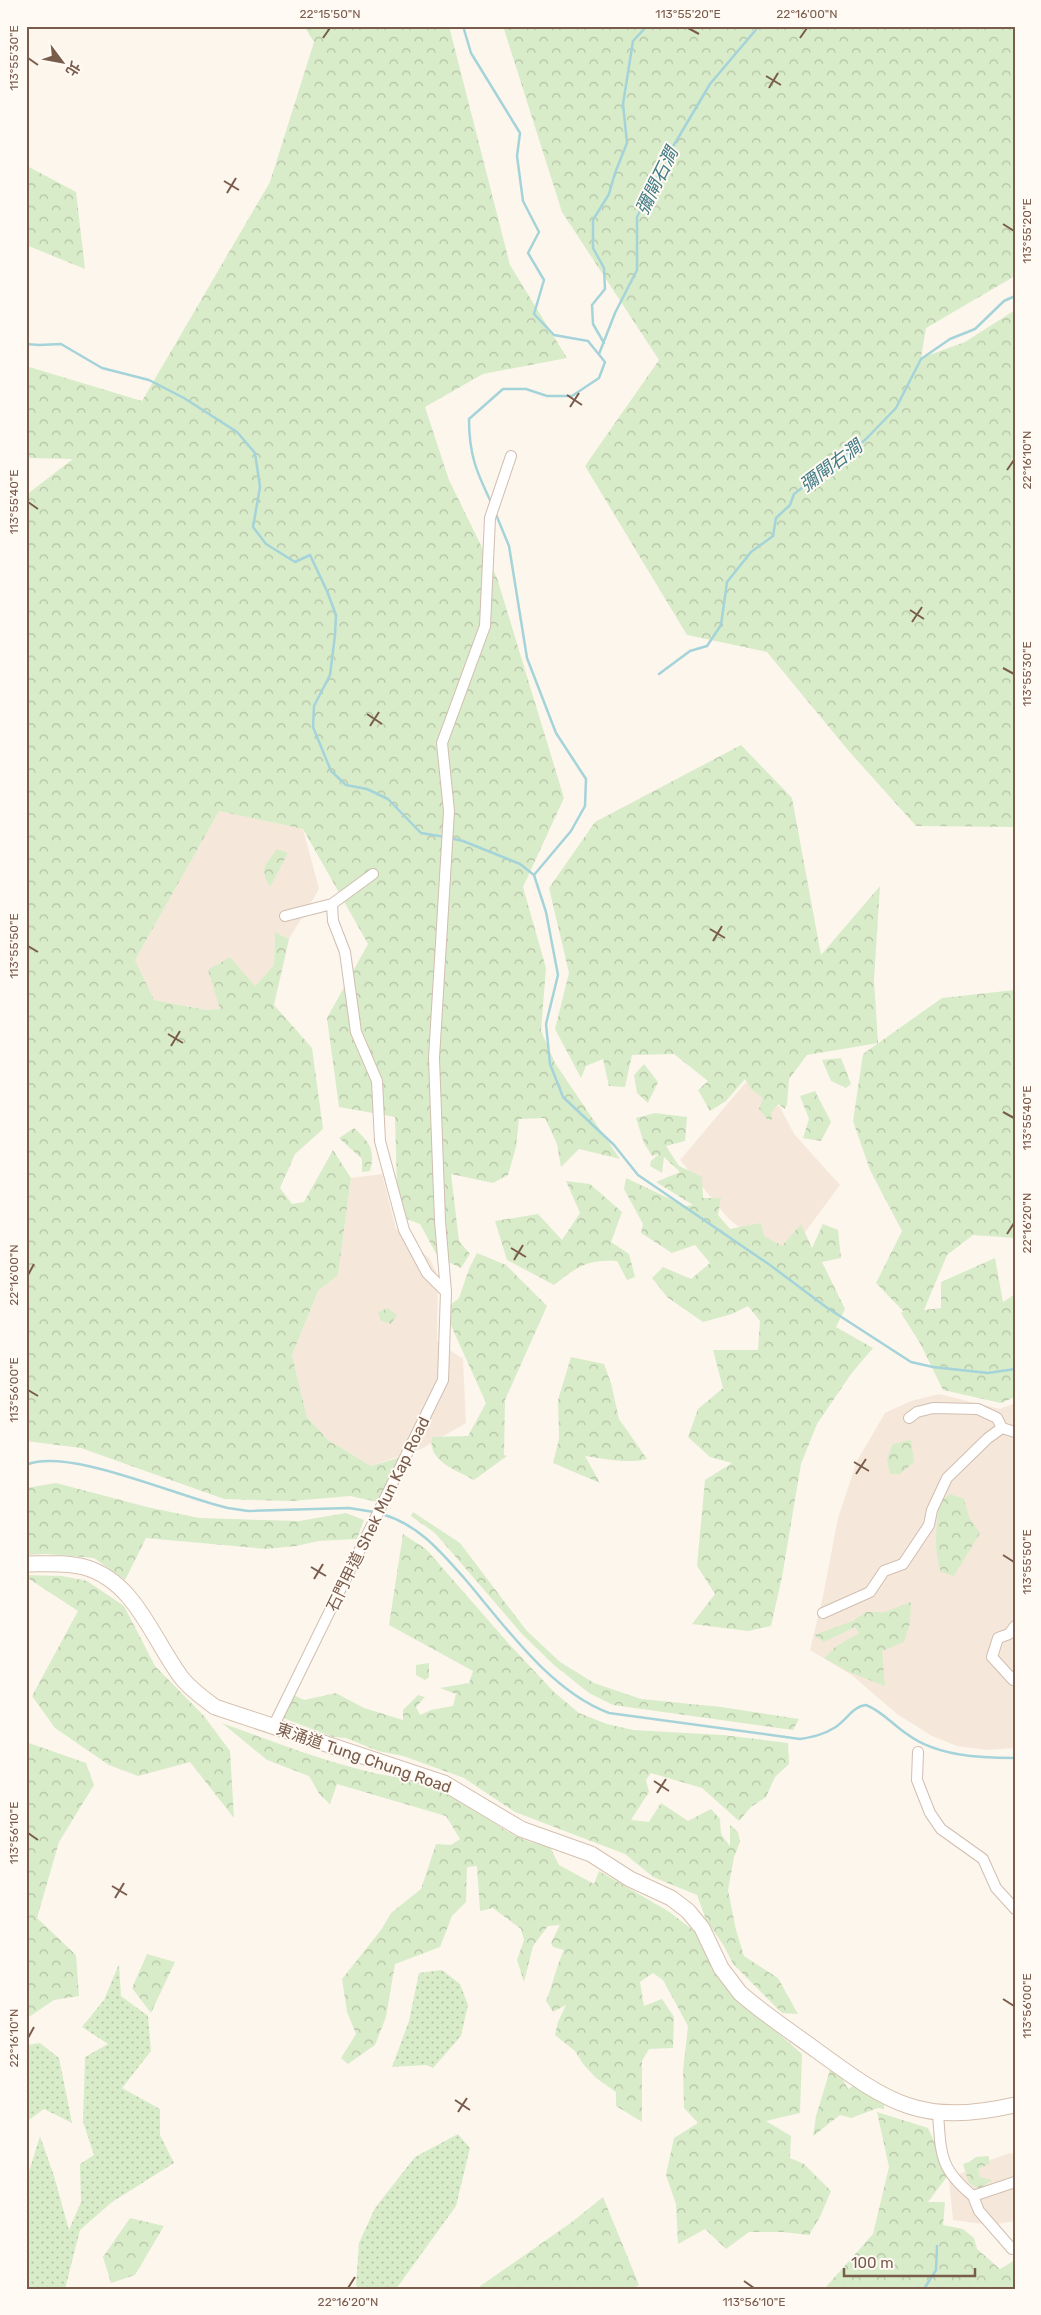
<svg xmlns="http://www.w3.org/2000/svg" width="1041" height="2315" viewBox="0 0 1041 2315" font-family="Rubik,'Noto Sans TC',sans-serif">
  <defs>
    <pattern id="grass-dots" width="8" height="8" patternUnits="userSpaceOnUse" patternTransform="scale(1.25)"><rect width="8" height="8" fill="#d8ecc9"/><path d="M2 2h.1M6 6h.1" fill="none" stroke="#b4c2a5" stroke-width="1.8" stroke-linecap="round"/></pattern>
    <pattern id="forest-crowns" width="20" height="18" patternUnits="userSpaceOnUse" patternTransform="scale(1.25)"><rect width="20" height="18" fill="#d8ecc9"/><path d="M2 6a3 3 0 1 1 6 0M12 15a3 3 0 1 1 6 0" fill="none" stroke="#b4c2a5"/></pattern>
  </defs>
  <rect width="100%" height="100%" fill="#fdf6ec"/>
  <!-- residential -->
  <path fill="#f5e8da" d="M219 811 303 829 319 889 289 939 275 932 274 965 255 986 220 1009 207 1010 154 1000 135 960Z
    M746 1082 780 1107 794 1134 840 1185 786 1258 765 1248 728 1218 680 1160Z
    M382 1174 396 1229 430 1259 438 1276 437 1341 463 1359 466 1423 423 1448 371 1466 328 1440 307 1417 292 1355 318 1291 338 1275 351 1178Z
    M939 1394 1000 1409 1015 1403V1748L987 1750 957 1746 932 1736 897 1714 853 1676 810 1650 823 1596 838 1518 857 1461 885 1413 911 1401Z
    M1010 2153 1015 2154V2221L990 2225 953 2220 949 2180 976 2165Z"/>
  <!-- grass -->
  <path fill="url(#grass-dots)" d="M119 1964 121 1996 148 2016 151 2051 122 2088 160 2109V2135L174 2163 112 2202 80 2230 65 2289H26V2181L40 2136 54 2176 69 2230 81 2202 80 2164 94 2155 83 2122 85 2057 108 2044 82 2027 104 2000Z
    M442 1970 460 1984 468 2005 461 2036 433 2068 426 2065 392 2067 409 2021 419 1973Z
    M40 2043 59 2058 72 2123 44 2109 26 2122V2045Z
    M458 2134 470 2148 456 2206 396 2289H360L356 2285 359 2243 375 2208 415 2157Z"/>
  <!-- forest -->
  <path fill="url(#forest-crowns)" d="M304 26H449L510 265 567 358 483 374 425 407 449 480 497 578 564 798 523 887 546 968 541 1031 555 1063 620 1159 579 1149 561 1167 557 1144 545 1118 519 1119 516 1147 508 1175 493 1183 451 1174 459 1241 470 1254 461 1268 438 1257 420 1224 407 1219 397 1189 395 1117 339 1107 327 1018 368 944 303 829 219 811 135 960 154 1000 207 1010 220 1009 208 970 230 957 255 986 274 965 275 932 289 939 274 1005 312 1048 323 1129 295 1154 280 1188 292 1204 304 1202 333 1150 351 1178 338 1275 318 1291 292 1355 307 1417 328 1440 371 1466 401 1457 378 1502 350 1496 292 1501 224 1499 81 1448 26 1441V495L73 459 26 458V366L142 401 270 182 314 42Z
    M503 26H1015V276L926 328 921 358 965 342 1015 310V827L916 826 847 749 767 652 687 635 585 466 659 360 562 212Z
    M26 161 29 167 76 192 85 269 26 245Z
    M741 745 792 798 821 955 880 886 874 980 878 1043 807 1055 789 1079 787 1104 785 1109 778 1104 771 1113 772 1120 767 1119 759 1109 763 1098 751 1089 745 1079 726 1101 710 1111 698 1090 708 1081 674 1054 632 1055 625 1087 609 1086 603 1059 586 1066 581 1078 555 1029 569 973 549 888 595 822Z
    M277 849 288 853 270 887C259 868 265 866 277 849Z
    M1015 990V1238L973 1235 947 1255 924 1310 941 1308V1282L995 1258 1003 1302 1015 1294V1397L1001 1403 943 1390 921 1345 901 1313 904 1312 876 1283 902 1231 870 1170 853 1121 863 1054 942 998Z
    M841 1058 851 1084 846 1088 831 1081 822 1060Z
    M644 1064 658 1082 648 1103 637 1093 634 1075Z
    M815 1091 831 1122 821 1141 803 1138 809 1119 800 1096Z
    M655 1113 687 1117 685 1141 666 1146 679 1166 702 1177 703 1198H721L718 1215 730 1229 761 1223 764 1236 782 1246 801 1224 812 1248 823 1224 838 1230 841 1258 822 1262 845 1309 836 1327 873 1348 851 1374 817 1424 801 1464 782 1577 771 1626 748 1631 692 1624 715 1594 697 1566 705 1480 732 1463 710 1457 688 1437 698 1409 723 1388 713 1350H758L760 1321 748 1306 732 1314 703 1322 667 1297 652 1278 663 1267 691 1279 710 1263 695 1245 672 1253 641 1233 643 1224 624 1189 626 1178 685 1206 693 1205 656 1182 680 1172 664 1157 662 1173 650 1166 651 1161 659 1154 652 1156 644 1143 636 1118Z
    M354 1128C369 1142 376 1149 370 1171L362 1172V1159L339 1138Z
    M566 1181 590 1184 622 1212 611 1242 629 1254 635 1277 627 1280 617 1261C587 1259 577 1267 554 1285L507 1260 495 1221 538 1214 562 1240 580 1213Z
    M477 1253 506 1265 547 1306 505 1400 504 1455 507 1456 474 1480C456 1470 427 1461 432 1437L468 1436 486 1403 444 1310 459 1298 469 1269Z
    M388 1308 397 1315 391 1324 381 1321 378 1312Z
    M571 1357 604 1364 611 1383 619 1419 647 1459C627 1464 605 1459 585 1456L600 1483 553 1463 559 1439 558 1400Z
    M911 1440 914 1462 900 1474H890L887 1459 893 1444Z
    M56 1483 147 1507 199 1518 299 1521 346 1513 364 1520 357 1539 318 1541 296 1546 266 1549 146 1538 125 1580 94 1558 47 1554 26 1555V1488Z
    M950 1494 964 1499 969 1517 980 1533 954 1576 941 1572C933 1550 936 1524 940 1501Z
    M413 1512 460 1543 526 1630 560 1662 594 1683 641 1699 721 1707 799 1719 793 1730 613 1705 589 1693 554 1665 522 1634 435 1533 411 1516Z
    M403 1534 426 1549 509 1644 554 1692 579 1713 607 1724 633 1730 723 1735 788 1743 789 1764 775 1777 766 1797 751 1807 739 1821 702 1788 651 1773 646 1780 649 1792 631 1820 649 1822 661 1803 688 1821 711 1809 720 1819 721 1834 730 1846V1825L738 1832 740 1842 734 1857 728 1890 736 1930 744 1956 778 1978 798 2014 782 2013 733 1964 724 1946 706 1920 697 1895 653 1877 625 1854 515 1812 464 1778 403 1756 378 1751 346 1738 333 1737 283 1718 294 1695 304 1700 336 1693 364 1708 403 1720V1710L418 1695 425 1697 416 1707 420 1715 431 1710 453 1706 456 1694 440 1688 469 1683 473 1671 389 1625Z
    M26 1575 62 1576 87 1581 124 1606 155 1666 204 1716 230 1751 234 1818 190 1762 138 1776 109 1765 55 1728 32 1696 78 1611 26 1577Z
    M911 1602 910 1623 904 1642 882 1651 885 1686 849 1672 824 1658 835 1647 859 1633 855 1627 824 1642 814 1635 853 1621 866 1612H885Z
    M429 1663V1677L425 1680 416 1675V1665Z
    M222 1723C269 1740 317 1759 366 1771 388 1777 424 1780 443 1789 481 1805 505 1843 549 1845L559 1865 594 1884 599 1871 668 1911 697 1933 737 1997 802 2054 800 2113 766 2121 791 2136 790 2158 804 2164 831 2191 820 2217 809 2235 783 2232H749L726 2249 705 2229 678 2244 676 2204 666 2175 674 2138 698 2123 684 2108 683 2071 688 2026 663 1980 653 1973 640 1982 644 2006 662 1999 674 2017 673 2048 649 2049 642 2061V2122L616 2106V2092L596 2078 583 2064 575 2051 555 2035 558 2022 566 2005 553 2012 546 2001C553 1984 556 1967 564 1950L553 1947 551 1943 560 1925 548 1926 533 1946 524 1982 517 1960 524 1940 521 1929 493 1908 480 1911 477 1866 467 1867 466 1902 452 1916 440 1947 395 1964 386 2017 375 2045 348 2064 341 2058 356 2034 347 2012 342 1979 381 1930 391 1913 421 1889 436 1844 451 1845 460 1839 446 1816 337 1784 330 1804 320 1795 309 1776 267 1760Z
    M26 1742 86 1763 94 1785 59 1842 37 1918 76 1955 79 1996 54 2000 26 2019Z
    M147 1954 175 1962 151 2013 132 1988Z
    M830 2070H838L848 2089 856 2084 884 2102V2109L878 2108 851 2118 840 2115 813 2136 816 2116Z
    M877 2112 928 2128 938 2150 952 2170 928 2202H945L943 2225 963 2229 974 2238 977 2249 1000 2269 1015 2260V2289H824L873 2234 889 2167Z
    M989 2156V2164L978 2169 980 2177 992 2180 979 2189 969 2183 963 2164 969 2162 976 2157Z
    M603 2197 639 2285 633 2289H476L572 2222Z
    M130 2218 164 2226 135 2275 111 2283 103 2257Z"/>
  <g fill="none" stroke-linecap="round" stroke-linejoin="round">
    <!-- stream -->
    <path stroke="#a5d3da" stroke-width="2.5" d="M463 26 471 53 520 133 517 156 523 201 539 232 528 253 544 280 534 314 554 335 588 341 605 362 599 378 572 396H547L526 389H503L469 419C469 454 476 471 491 502
      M604 343 593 324 592 305 605 289 604 268 593 248V220L609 194 615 173 627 143 623 104 633 41 647 26
      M26 344 39 345 61 344 102 368 149 380 184 398 237 432 255 453 260 487 253 527 266 544 295 562 310 555 327 591 336 615 335 635 330 675 314 706 313 727 331 771 346 785 367 789 388 799 421 833 445 837
      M599 354 615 313 637 270V217L668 155 710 84 759 26
      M495 512 509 546 527 658 556 733 586 779 585 806 571 831 534 875
      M659 674 690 651 707 646 721 625 727 582 751 552 773 536 776 518 790 505 794 494 865 440 896 408 921 359 950 339 975 329 1004 301 1015 296
      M450 838 463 841 520 864 534 875 546 912 558 975 546 1024 550 1064 563 1097 614 1145 638 1175 770 1265 826 1307 911 1362 933 1367 988 1373 1015 1369
      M26 1465C67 1446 181 1498 228 1508L248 1511 349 1508 374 1512
      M382 1514C419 1525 440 1551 465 1579 505 1626 550 1691 609 1713L800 1739C812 1737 823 1735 834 1728 845 1722 853 1706 866 1705 882 1711 893 1725 907 1734 936 1756 980 1758 1015 1758
      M924 2289 936 2270 937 2246"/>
    <!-- minor casing -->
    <g stroke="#d1beb0" stroke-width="12">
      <path id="minor" d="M332 904 373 874
        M285 916 332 904 333 921 345 952 356 1032 377 1081 380 1141 404 1230 427 1273 446 1292
        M909 1418 917 1412 933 1408 978 1409 997 1418 1002 1428 1015 1432
        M823 1613 870 1592 884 1571 903 1564 929 1525 932 1510 947 1478 988 1438 1002 1428
        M1015 1626 1009 1634 998 1638 992 1657 1013 1680 1015 1679
        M273 1727 443 1380 446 1292 440 1221 434 1058 449 811 442 743 485 626 490 518 511 456
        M918 1752 917 1780 930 1813 941 1829 983 1859 996 1888 1015 1909
        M938 2113C941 2154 939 2168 973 2196L1015 2182
        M973 2196 979 2211 1012 2249"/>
    </g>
    <!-- secondary casing -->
    <g stroke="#d6c0b0" stroke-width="17">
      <path id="secondary" d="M26 1564C45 1564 65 1562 84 1567 135 1581 152 1638 181 1677 190 1689 203 1698 215 1707L444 1783 521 1829 591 1854 630 1879 671 1898 688 1911 702 1928 721 1968 740 1993C764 2014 790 2031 816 2050 890 2104 921 2126 1015 2105"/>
    </g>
    <!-- minor -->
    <use href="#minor" stroke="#fff" stroke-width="10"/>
    <!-- secondary -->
    <use href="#secondary" stroke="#fff" stroke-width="15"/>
  </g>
  <!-- ticks -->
  <path fill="none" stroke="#7a5c4d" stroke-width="2" d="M688 28 699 34M323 38 330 28M800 38 807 28M28 58 38 65M766 76 781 85M769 88 778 73M224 181 239 190M227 193 236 178M1003 224 1014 231M567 395 582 405M570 407 579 393M1007 470 1014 460M28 502 38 509M910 610 924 619M912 622 922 607M1003 668 1014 674M367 714 382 724M370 726 379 712M710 929 725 938M713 941 722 926M28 946 38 952M168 1034 183 1043M171 1046 180 1031M1003 1112 1014 1118M1007 1234 1014 1223M511 1248 526 1257M514 1260 523 1245M28 1275 34 1264M28 1390 38 1396M854 1462 869 1471M856 1474 866 1459M1003 1555 1014 1562M311 1567 326 1576M314 1579 323 1564M654 1781 669 1791M657 1793 666 1779M28 1833 38 1840M112 1886 127 1895M115 1898 124 1883M1003 1999 1014 2006M28 2038 34 2027M455 2100 470 2110M458 2112 467 2098M744 2281 754 2288M348 2288 355 2277"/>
  <g text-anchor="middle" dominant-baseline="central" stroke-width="4" stroke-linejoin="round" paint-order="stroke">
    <!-- street labels -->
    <g font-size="16" fill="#7a5c4d" stroke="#fffaf3">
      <text transform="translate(378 1514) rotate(-64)">石門甲道 Shek Mun Kap Road</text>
      <text transform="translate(364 1758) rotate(19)">東涌道 Tung Chung Road</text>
    </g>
    <!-- water labels -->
    <g font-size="18" font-style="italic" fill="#437c86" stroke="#fffaf3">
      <text transform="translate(657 181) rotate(-64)">彌閘石澗</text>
      <text transform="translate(831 466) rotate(-37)">彌閘右澗</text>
    </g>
  </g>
  <!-- border -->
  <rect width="1041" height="2315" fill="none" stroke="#fffaf3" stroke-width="55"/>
  <!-- north arrow -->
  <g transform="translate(62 62) rotate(122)" stroke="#fffaf3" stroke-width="4" paint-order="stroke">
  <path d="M0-4L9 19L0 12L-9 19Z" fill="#7a5c4d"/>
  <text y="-8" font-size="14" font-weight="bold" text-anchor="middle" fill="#7a5c4d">北</text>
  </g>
  <!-- scale -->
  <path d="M844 2268v8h131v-8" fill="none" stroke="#7a5c4d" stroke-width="2.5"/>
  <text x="851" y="2268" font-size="15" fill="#7a5c4d" stroke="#fffaf3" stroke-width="4" paint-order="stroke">100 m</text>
  <rect x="28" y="28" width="986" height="2260" fill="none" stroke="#7a5c4d" stroke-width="2"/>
  <g font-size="12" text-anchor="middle" fill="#7a5c4d">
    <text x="330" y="18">22°15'50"N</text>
    <text x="688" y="18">113°55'20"E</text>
    <text x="807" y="18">22°16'00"N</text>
    <text transform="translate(14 58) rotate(-90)" y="4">113°55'30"E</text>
    <text transform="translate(1027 231) rotate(-90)" y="4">113°55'20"E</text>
    <text transform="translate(1027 460) rotate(-90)" y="4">22°16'10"N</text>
    <text transform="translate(14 502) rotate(-90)" y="4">113°55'40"E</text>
    <text transform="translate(1027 674) rotate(-90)" y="4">113°55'30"E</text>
    <text transform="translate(14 946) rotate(-90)" y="4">113°55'50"E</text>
    <text transform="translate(1027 1118) rotate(-90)" y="4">113°55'40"E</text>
    <text transform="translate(1027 1223) rotate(-90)" y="4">22°16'20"N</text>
    <text transform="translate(14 1275) rotate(-90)" y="4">22°16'00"N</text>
    <text transform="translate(14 1390) rotate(-90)" y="4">113°56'00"E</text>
    <text transform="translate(1027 1562) rotate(-90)" y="4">113°55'50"E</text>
    <text transform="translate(14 1833) rotate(-90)" y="4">113°56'10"E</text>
    <text transform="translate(1027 2006) rotate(-90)" y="4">113°56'00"E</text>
    <text transform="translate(14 2038) rotate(-90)" y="4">22°16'10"N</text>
    <text x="348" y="2306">22°16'20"N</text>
    <text x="754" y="2306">113°56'10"E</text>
  </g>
</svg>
